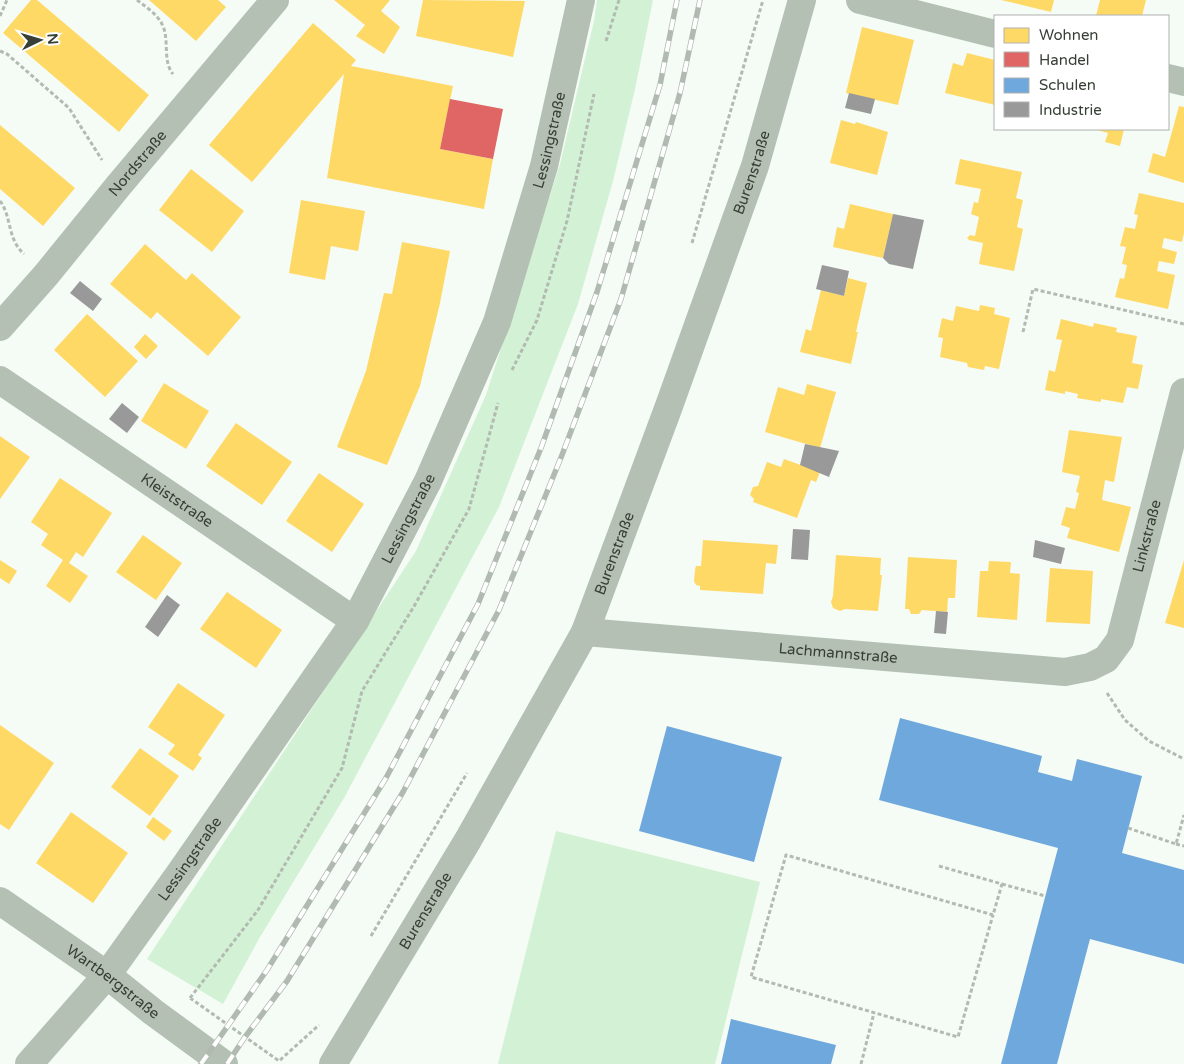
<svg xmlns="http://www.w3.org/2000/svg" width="1184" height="1064" viewBox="0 0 1184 1064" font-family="'Varela Round',sans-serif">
  <rect width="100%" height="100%" fill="#f5fbf5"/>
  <!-- green -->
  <path fill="#d3f1d4" d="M597 0H653L635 89 613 181 578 304 499 507 344 798 260 937 223 1004 147 959 416 551 486 395 560 164 594 21Z
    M556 831 760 882 715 1064H498Z"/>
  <!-- homes -->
  <path fill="#ffd966" d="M31 0H37L149 95 119 132 3 33Z
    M149 0H218L226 7 196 41Z
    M334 0H390L381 11 400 27 384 54 356 36 365 25Z
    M423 0 525 1 513 57 416 36Z
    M1001 0H1054L1051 12Z
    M1100 0H1146L1142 16H1096Z
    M313 23 356 60 351 66 453 86 440 149 493 159 484 209 327 178 344 74 252 182 209 145Z
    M862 27 914 40 898 105 846 93Z
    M967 53 995 60V105L945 93 953 63 963 66Z
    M1179 106 1184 107V183L1148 172 1153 153 1165 157Z
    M841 120 855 124 856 122 888 132 877 175 830 163Z
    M0 125 75 188 43 226 0 189Z
    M1094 129H1124L1120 146 1105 142 1108 133Z
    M960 159 1022 172 1016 198 1023 200 1017 227 1023 229 1014 271 979 264 983 243 969 240 967 238 970 235 975 236 979 217 971 214 974 202 978 203 981 189 955 184Z
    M191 169 244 211 212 252 159 210Z
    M1139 193 1184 203V233L1182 242 1164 238 1162 248 1177 252 1174 264 1159 261 1157 271 1175 275 1168 309 1115 297 1120 278 1124 279 1127 265 1122 264 1126 247 1120 246 1125 227 1135 229 1138 215 1134 214Z
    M301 200 365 211 358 251 331 246 325 280 289 273Z
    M850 204 893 214 883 258 833 247 837 227 844 229Z
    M402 242 450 251 440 303 420 386 387 465 337 447 366 371 384 293 392 294Z
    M145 244 186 280 192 273 241 317 208 356 157 312 151 319 110 284Z
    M848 278 867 283 856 332H858L851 364 800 352 806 329 811 331 821 290 844 296Z
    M980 305 995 308 994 314 1010 318 999 369 985 366 984 370 968 367 967 363 940 357 943 338 938 337 942 318 953 321 956 306 979 311Z
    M87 314 138 361 105 397 54 350Z
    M1061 319 1093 327 1094 323 1117 328 1116 332 1137 336 1132 363 1143 365 1138 389 1127 387 1123 403 1101 399V402L1077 398 1078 394 1065 391V394L1045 390 1049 370 1055 372 1062 340 1056 339Z
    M145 334 158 346 146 359 134 347Z
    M164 383 209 411 186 449 141 421Z
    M807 384 836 392 820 448 765 432 778 387 804 395Z
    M236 423 292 462 262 505 206 466Z
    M1069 430 1122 437 1114 482 1105 480 1102 500 1131 507 1119 552 1067 538 1070 528 1061 525 1066 507 1075 509 1079 493 1076 492 1080 476 1062 472Z
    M0 436 30 457 0 499Z
    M784 459 820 472 816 482 811 480 797 518 753 502 754 499 750 495 753 487 758 486 767 462 781 467Z
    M319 473 364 504 332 552 286 521Z
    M60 478 112 513 83 557 76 552 69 563 88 576 70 603 46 586 63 560 41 545 48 534 31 522Z
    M143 535 182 563 156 600 116 572Z
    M703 540 778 545 776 564 766 563 763 594 700 590V586L696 585 694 581 695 570 696 566H701Z
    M836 555 881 558 880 575H882L878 611 845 609 840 611 833 608 831 602 833 596Z
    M908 557 957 560 955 598H948L947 612 922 610 919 614H911L909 609H905Z
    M0 560 17 571 9 584 0 578Z
    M1184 560V628L1165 623Z
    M989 561 1011 562 1010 573 1020 574 1017 620 977 617 980 571H988Z
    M1050 568 1093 571 1090 624 1046 622Z
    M227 592 282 630 256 668 200 629Z
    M178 683 225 715 198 755 202 758 193 771 168 754 175 745 148 727Z
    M0 725 54 763 9 830 0 824Z
    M140 748 179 776 150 816 111 787Z
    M71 812 128 853 93 903 36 863Z
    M153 817 172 831 164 841 146 827Z"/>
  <!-- shops -->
  <path fill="#e06666" d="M450 99 503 109 493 159 440 149Z"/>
  <!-- schools -->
  <path fill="#6fa8dc" d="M900 718 1042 756 1038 772 1072 781 1077 759 1142 776 1122 853 1184 870V964L1090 939 1057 1064H1001L1058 848 879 800Z
    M667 726 782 757 754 862 639 831Z
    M731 1019 836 1045 831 1064H721Z"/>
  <!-- industry -->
  <path fill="#999" d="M849 93 875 99 871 114 845 108Z
    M893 214 924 220 913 269 889 264 883 258Z
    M822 265 849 271 844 296 816 289Z
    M80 281 102 299 93 311 70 293Z
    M122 403 139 417 127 433 109 419Z
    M805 444 839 451 829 477 800 465Z
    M793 529 810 530 808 560 791 559Z
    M1035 540 1065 548 1061 564 1033 557Z
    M167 595 180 605 158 637 145 627Z
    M936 611 948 612 946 634 934 633Z"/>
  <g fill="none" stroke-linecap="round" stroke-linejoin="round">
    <!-- path -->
    <path stroke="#b2bab2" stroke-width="3" stroke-dasharray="4 2.5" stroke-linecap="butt" d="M137 0C146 7 157 14 162 24 170 39 162 61 173 74
      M0 16 7 0
      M606 41 619 0
      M0 51 7 54 69 108 102 160
      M0 201C12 217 7 239 24 254
      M692 243 763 0
      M1023 332 1033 289 1184 324
      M512 370 537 320 567 221 594 94
      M1107 693 1125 720 1149 741 1184 759
      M1128 828 1176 844 1184 815
      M1176 844 1184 846
      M939 866 1002 884 993 915 786 855 751 977 958 1037 993 915
      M1002 884 1045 896
      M371 936 467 773
      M190 998 258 910 342 768 362 691 413 608 469 509 498 403
      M190 998 279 1061 319 1025
      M861 1064 874 1013"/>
    <!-- minor -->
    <g stroke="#b4c0b4" stroke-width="28">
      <path d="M860 0 995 34"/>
      <path d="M1168 78 1184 82"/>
      <path id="s1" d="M0 327 46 275 119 185 275 0"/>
      <path id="s2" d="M0 380 355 621"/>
      <path id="s3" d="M585 632 1065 672 1090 667 1106 659 1120 640 1184 392"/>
      <path id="s4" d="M0 901 107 975 153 1012 224 1064"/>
      <path id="s5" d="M29 1064 107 975 180 873 355 621 428 481 497 322 544 166 581 0"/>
      <path id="s6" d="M333 1064 468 840 585 632 669 406 755 166 802 0"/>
    </g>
    <!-- rail casing -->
    <g stroke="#b1bab1" stroke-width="5.5">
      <path id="rail" d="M201 1064 267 970 386 778 478 604 541 448 597 292 660 85 677 0
        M227 1064 245 1037 287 981 403 792 499 610 562 455 621 299 680 93 700 0"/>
    </g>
    <!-- rail -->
    <use href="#rail" stroke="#fff" stroke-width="4" stroke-dasharray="11" stroke-linecap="butt"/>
  </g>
  <g text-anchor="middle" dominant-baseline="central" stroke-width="5" stroke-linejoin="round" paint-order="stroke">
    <!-- street labels -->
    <g font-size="15" fill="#373f37" stroke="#fff">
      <text stroke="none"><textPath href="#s5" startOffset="1071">Lessingstraße</textPath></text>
      <text stroke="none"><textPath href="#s1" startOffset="214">Nordstraße</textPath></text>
      <text stroke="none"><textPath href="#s6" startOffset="989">Burenstraße</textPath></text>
      <text stroke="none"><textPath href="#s2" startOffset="214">Kleiststraße</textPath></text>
      <text stroke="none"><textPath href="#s5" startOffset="666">Lessingstraße</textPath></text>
      <text stroke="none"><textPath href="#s3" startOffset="656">Linkstraße</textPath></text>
      <text stroke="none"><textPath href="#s6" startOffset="584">Burenstraße</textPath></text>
      <text stroke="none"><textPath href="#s3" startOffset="254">Lachmannstraße</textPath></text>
      <text stroke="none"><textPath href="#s5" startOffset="261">Lessingstraße</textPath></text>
      <text stroke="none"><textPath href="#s6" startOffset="179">Burenstraße</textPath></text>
      <text stroke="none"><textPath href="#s4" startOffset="139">Wartbergstraße</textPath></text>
    </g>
  </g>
  <!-- legend -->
  <rect x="994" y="15" width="175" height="115" fill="#ffffff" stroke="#afb2af"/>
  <rect x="1004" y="28" width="25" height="15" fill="#ffd966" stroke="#afb2af"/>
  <text x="1039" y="40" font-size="15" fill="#373f37">Wohnen</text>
  <rect x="1004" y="52" width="25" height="15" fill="#e06666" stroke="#afb2af"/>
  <text x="1039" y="65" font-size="15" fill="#373f37">Handel</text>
  <rect x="1004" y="78" width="25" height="15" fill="#6fa8dc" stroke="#afb2af"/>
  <text x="1039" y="90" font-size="15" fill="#373f37">Schulen</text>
  <rect x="1004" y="102" width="25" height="15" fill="#999999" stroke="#afb2af"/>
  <text x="1039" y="115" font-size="15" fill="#373f37">Industrie</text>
  <!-- north arrow -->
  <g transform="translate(40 40) rotate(85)" stroke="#ffffff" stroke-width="4" paint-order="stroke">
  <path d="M0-4L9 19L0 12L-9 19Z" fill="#373f37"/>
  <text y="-8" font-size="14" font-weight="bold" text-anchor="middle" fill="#373f37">N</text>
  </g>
</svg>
